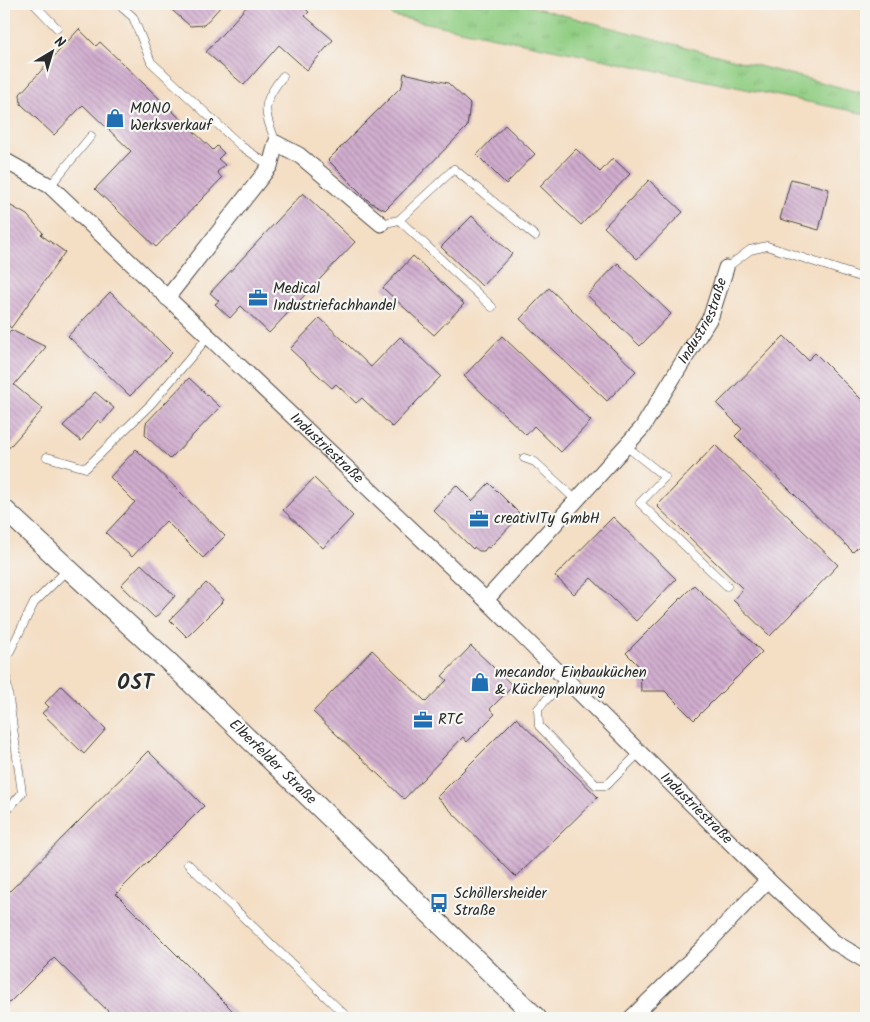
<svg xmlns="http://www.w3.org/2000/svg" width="870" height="1022" viewBox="0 0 870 1022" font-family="Kalam,sans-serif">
  <defs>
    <pattern id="grass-tufts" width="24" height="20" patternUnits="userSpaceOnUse" patternTransform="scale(1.25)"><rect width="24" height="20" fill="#91ce83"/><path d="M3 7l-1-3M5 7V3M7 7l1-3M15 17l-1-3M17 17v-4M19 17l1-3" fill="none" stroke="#7db171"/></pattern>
    <pattern id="building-back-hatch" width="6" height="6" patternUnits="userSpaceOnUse" patternTransform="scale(1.25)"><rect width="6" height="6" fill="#d1adcf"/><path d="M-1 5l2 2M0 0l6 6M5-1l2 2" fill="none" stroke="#aa8da8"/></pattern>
  </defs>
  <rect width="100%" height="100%" fill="#f6f6f2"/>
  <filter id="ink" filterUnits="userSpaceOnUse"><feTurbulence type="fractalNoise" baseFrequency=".02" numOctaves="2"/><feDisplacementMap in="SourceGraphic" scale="10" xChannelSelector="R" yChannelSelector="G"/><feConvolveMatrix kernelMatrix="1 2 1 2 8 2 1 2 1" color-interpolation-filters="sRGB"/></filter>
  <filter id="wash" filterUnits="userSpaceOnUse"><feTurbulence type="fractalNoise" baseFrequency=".0096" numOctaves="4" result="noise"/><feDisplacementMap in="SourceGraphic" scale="20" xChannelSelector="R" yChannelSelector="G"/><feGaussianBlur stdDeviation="1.12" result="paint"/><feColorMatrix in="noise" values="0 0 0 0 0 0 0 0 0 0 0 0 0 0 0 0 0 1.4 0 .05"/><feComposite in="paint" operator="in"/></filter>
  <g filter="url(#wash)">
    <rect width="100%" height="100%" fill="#f4dec4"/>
    <!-- grass -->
    <path fill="url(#grass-tufts)" stroke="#5e7c57" d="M382 4H521L866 94V114L393 16Z"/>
    <g id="blocks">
      <!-- building -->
      <path fill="url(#building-back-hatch)" d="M165 4H223L204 25 190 26Z
        M249 4H299L309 12 305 16 333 40 307 70 279 45 244 85 206 52Z
        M79 29 96 46 100 42 213 150 217 146 224 153 218 159 225 165 217 172 222 178 156 247 95 189 131 151 83 105 54 135 21 104 20 94Z
        M404 73 448 83 470 104 467 127 385 210 370 202 328 160 402 86Z
        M505 125 535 154 506 184 477 155Z
        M576 149 600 172 613 158 630 174 581 225 540 186Z
        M791 179 829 189 819 230 780 219Z
        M649 180 683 212 637 259 604 227Z
        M303 193 355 242 269 333 241 306 230 318 215 304 219 301 210 293Z
        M4 202 27 215 43 233 41 235 65 252 11 328 4 322Z
        M472 216 512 254 482 286 441 247Z
        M413 256 464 304 434 335 383 288Z
        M618 263 671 314 640 346 587 295Z
        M549 288 636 371 607 401 520 319Z
        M110 292 172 353 130 396 68 336Z
        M320 318 371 367 400 337 441 376 392 427 362 398 356 403 336 384 332 388 290 349Z
        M11 330 46 347 14 385 43 409 5 452 4 419 8 413 4 409V339Z
        M502 336 591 421 561 452 534 426 526 435 464 376Z
        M784 336 808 360 815 353 866 404V539L853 552 735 436 742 429 717 404Z
        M189 378 220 407 170 459 145 435 146 423Z
        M95 392 114 408 102 423 98 420 81 441 63 426Z
        M715 445 838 565 770 636 733 600 743 589 657 506Z
        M136 449 225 536 203 558 166 521 132 557 106 533 135 502 110 477Z
        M314 478 353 516 323 548 283 510Z
        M489 483 521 515 489 548 487 547 484 551H479L474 547 473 549 433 510 456 485 472 501Z
        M613 517 676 579 636 621 591 578 574 594 555 576Z
        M141 564 175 596 155 618 121 585Z
        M206 583 224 600 187 637 170 620Z
        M694 585 762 652 694 720 665 691H641L640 667 626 653Z
        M471 646 513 686 490 709 495 714 467 742 463 737 404 799 313 712 372 650 426 702 447 680 442 676Z
        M61 686 106 729 84 754 42 713 49 707 45 703Z
        M516 718 598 797 516 877 437 797Z
        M148 751 204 806 116 894 240 1018H115L54 958 4 1008V897Z"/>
    </g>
  </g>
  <g filter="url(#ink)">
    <use href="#blocks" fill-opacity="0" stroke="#494642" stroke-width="1"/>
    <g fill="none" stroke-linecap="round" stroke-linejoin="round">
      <!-- service casing -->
      <g stroke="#494642" stroke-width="9">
        <path id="service" d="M34 4 57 28
          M118 4 133 17 151 62 241 146 270 166
          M276 143C264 110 260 105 283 76
          M50 186 91 136
          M399 220 492 307
          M381 224 399 220 454 169 535 236
          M726 268 750 250 767 246 866 279
          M626 446 665 477 640 503 727 586
          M47 457 86 468 151 404 208 337
          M524 458 535 462 576 500
          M565 679 538 709 539 726 596 785H607L639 753
          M4 814 22 793 4 663 34 603 68 569
          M188 864 348 1018"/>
      </g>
      <!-- minor casing -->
      <g stroke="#494642" stroke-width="17">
        <g id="minor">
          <path id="s1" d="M4 160 50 186 486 600 768 880 834 942 866 961"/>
          <path d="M167 298 270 166 276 143 299 155 381 224"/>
          <path id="s2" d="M486 600 642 428 711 316 726 268"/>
          <path d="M631 1018 707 944 768 880"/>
        </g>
      </g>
      <!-- tertiary casing -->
      <g stroke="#494642" stroke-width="21">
        <g id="tertiary">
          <path id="s3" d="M4 509 170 663 537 1018"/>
        </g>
      </g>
      <!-- service -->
      <use href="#service" stroke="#fff" stroke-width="8"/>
      <!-- minor -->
      <use href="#minor" stroke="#fff" stroke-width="15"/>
      <!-- tertiary -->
      <use href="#tertiary" stroke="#fff" stroke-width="19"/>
    </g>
  </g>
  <!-- icons -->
  <defs>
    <g id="shop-bare" transform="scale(1.5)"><path d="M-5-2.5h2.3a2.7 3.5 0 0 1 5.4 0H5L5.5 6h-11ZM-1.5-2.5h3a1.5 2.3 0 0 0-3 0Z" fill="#1f6fb2" stroke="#f6f6f2" stroke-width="2.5" paint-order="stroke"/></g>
    <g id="office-bare" transform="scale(1.5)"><path d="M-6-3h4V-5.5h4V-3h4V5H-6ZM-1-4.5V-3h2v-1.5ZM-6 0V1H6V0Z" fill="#1f6fb2" stroke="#f6f6f2" stroke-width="2.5" paint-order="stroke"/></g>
    <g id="bus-bare" transform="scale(1.5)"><path d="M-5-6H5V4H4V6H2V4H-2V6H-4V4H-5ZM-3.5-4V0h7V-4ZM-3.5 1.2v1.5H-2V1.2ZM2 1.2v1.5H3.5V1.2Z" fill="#1f6fb2" stroke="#f6f6f2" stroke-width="2.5" paint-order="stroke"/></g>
  </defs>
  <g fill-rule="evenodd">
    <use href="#shop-bare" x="115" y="118"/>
    <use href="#office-bare" x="258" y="298"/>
    <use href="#office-bare" x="479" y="519"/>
    <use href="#shop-bare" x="480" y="682"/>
    <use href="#office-bare" x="423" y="720"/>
    <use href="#bus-bare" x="439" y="903"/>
  </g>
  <g text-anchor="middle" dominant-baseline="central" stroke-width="4.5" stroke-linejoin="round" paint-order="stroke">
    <!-- poi labels -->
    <g font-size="15" fill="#2b2b2b" stroke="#f6f6f2" text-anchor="start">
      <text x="130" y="109">MONO<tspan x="130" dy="17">Werksverkauf</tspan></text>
      <text x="273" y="289">Medical<tspan x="273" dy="17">Industriefachhandel</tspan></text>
      <text x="494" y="519">creativITy GmbH</text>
      <text x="495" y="673">mecandor Einbauküchen<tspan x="495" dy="17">&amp; Küchenplanung</tspan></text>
      <text x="438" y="720">RTC</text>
      <text x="454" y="894">Schöllersheider<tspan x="454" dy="17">Straße</tspan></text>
    </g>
    <!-- street labels -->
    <g font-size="15" fill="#2b2b2b" stroke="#f6f6f2">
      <text stroke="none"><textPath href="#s2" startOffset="356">Industriestraße</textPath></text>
      <text stroke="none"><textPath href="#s1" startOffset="434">Industriestraße</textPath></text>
      <text stroke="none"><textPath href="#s3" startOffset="369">Elberfelder Straße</textPath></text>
      <text stroke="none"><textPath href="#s1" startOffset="950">Industriestraße</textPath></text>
    </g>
    <!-- district labels -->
    <g font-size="20" font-weight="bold" letter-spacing="1" fill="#2b2b2b" stroke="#f6f6f2">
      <text x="136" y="684">OST</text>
    </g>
  </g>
  <!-- margin -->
  <rect width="870" height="1022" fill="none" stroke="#f6f6f2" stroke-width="20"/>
  <!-- north arrow -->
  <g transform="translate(52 52) rotate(38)" stroke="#f6f6f2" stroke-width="4" paint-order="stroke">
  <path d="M0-4L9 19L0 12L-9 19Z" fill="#2b2b2b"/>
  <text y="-8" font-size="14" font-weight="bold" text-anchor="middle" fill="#2b2b2b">N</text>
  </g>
</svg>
